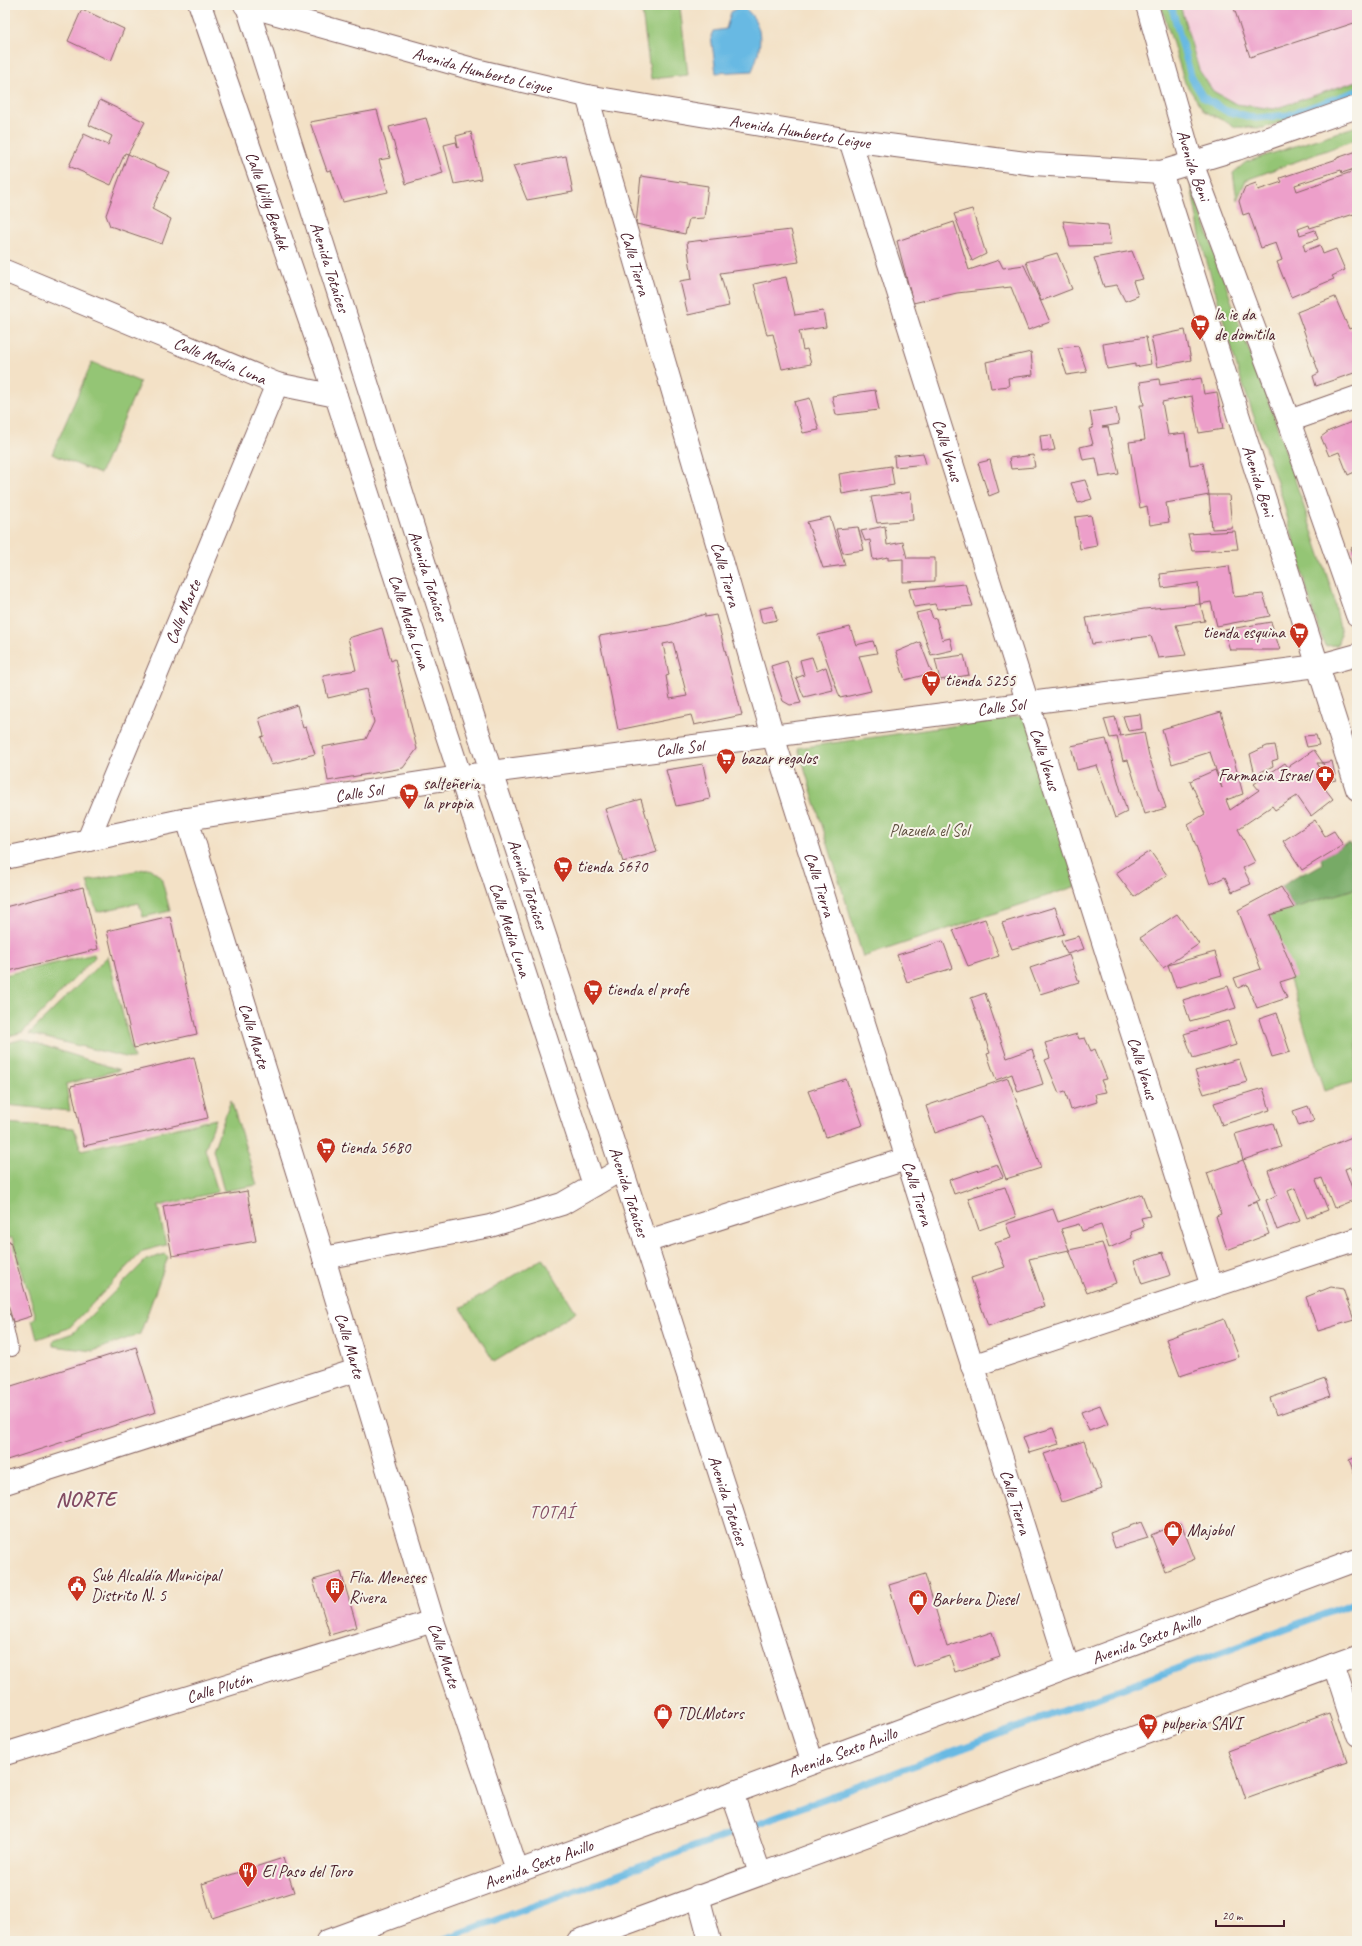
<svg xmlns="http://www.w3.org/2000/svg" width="1362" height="1946" viewBox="0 0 1362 1946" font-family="Caveat,sans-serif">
  <rect width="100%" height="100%" fill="#f7f3e8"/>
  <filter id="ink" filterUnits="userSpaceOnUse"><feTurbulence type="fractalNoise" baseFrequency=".025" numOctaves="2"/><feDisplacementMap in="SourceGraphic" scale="8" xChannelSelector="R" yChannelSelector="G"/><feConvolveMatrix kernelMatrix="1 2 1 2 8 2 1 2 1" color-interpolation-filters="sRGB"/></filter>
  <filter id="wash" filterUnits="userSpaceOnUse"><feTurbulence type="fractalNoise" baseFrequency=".012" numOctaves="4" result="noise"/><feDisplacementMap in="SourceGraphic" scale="16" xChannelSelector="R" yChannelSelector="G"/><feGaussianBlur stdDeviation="0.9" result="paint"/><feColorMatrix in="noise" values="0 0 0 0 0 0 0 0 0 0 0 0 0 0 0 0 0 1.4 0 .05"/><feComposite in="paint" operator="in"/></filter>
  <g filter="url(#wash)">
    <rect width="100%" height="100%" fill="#f3e1c6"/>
    <!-- built -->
    <path fill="#f5cfdc" d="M1180 5H1357V81L1274 109 1236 104 1213 91 1199 70Z"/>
    <!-- green -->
    <path fill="#94c575" stroke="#6f7250" d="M1161 5H1180L1199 70 1213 91 1236 104 1274 109 1357 81V97L1263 128 1236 127 1204 111 1185 83Z
      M680 7 688 75 651 79 642 12Z
      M1357 126V139L1246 180 1237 200 1233 173 1246 162Z
      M1191 185 1246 343 1273 414 1333 594 1341 634 1337 645 1325 646 1313 612 1281 494 1238 371 1201 241Z
      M92 362 140 382 100 474 52 454Z
      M1029 715 1077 886 863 957 798 748Z
      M149 868 161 877 170 911 143 917 139 903 97 912 87 881Z
      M1357 888V1081L1324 1091 1270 915Z
      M94 954 95 957 23 1032 5 1037V975Z
      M108 956 134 1059 29 1034Z
      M23 1039 120 1070 66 1084 70 1111 5 1105V1044Z
      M231 1100 257 1185 224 1191 213 1150Z
      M216 1119 205 1149 218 1192 158 1206 166 1245 143 1251 69 1328 37 1339 32 1320 36 1317 12 1238H5V1123L74 1128 81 1150Z
      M165 1254 168 1257 140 1334 93 1351 53 1346V1340L73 1333 146 1260Z
      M543 1258 576 1312 494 1362 461 1308Z"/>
    <!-- forest -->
    <path fill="#7a6" stroke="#606448" d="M1349 843 1357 855V888L1294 908 1281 887 1301 873 1310 871 1322 864 1321 858 1343 845Z"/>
    <!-- water -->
    <path fill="#68b9e3" stroke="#596c87" d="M741 5C765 23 763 45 752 71L716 73 711 36 713 31 726 29 731 12Z"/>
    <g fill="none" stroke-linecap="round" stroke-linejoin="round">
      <!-- stream -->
      <path stroke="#68b9e3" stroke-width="7" d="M1171 5 1192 79 1203 97 1226 111 1256 118 1288 115 1357 91
        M439 1941 1357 1602"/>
    </g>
    <g id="blocks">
      <!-- building -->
      <path fill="#ed9fca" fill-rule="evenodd" d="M1233 5H1357V22L1250 57Z
        M82 9 124 29 111 61 68 41Z
        M100 100 145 122 128 154 125 153 111 185 69 166 84 134 108 145 112 136 89 125Z
        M377 110 390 158 379 160 388 192 343 202 331 170 327 171 310 122Z
        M426 118 443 173 406 184 389 127Z
        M471 132 481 179 454 184 444 145 456 142 458 148 456 136Z
        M1357 151V168L1342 173 1341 170 1295 185 1297 191 1357 170V223L1354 214 1310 228 1309 225 1298 229 1300 235 1315 230 1318 239 1303 244 1305 251 1320 245 1323 254 1336 249 1345 270 1332 276 1334 279 1291 297 1277 262 1282 260 1276 243 1261 248 1249 213 1243 215 1239 201 1245 187 1256 183 1258 190 1282 182 1280 178 1337 159V158Z
        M128 154 169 172 152 209 171 219 162 244 110 226 106 215Z
        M566 156 573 192 527 200 513 166Z
        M641 176 708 186 704 218 689 219 685 234 636 224Z
        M972 209 986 254 972 261 954 214Z
        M1063 221 1108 225 1111 245 1070 246Z
        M954 222 969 270 999 260 1003 268 1024 265 1050 322 1028 330 1011 287 957 293 913 303 897 241Z
        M791 230 799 262 720 273 729 306 688 315 680 281 692 279 687 242Z
        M1132 251 1143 279 1133 281 1138 296 1125 301 1117 285 1104 287 1094 258Z
        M1057 253 1072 289 1041 301 1026 262Z
        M786 277 795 315 823 311 826 327 799 331 803 350 807 349 811 364 782 369 773 334 767 335 754 284Z
        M1335 297 1349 329 1357 326V372L1316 386 1313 376 1319 373 1297 312Z
        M1185 330 1191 360 1157 367 1151 337Z
        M1146 337 1151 364 1135 367V364L1107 369 1103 344Z
        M1078 346 1087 372 1067 375 1058 348Z
        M1031 352 1033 375 1008 378 1009 386 991 388 986 362Z
        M1201 378 1204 394 1217 392 1223 429 1199 433 1192 396 1162 402 1168 435 1185 433 1190 465 1203 463 1209 495 1166 503 1169 522 1150 525 1147 506 1140 508 1129 442 1145 440 1140 405H1144L1140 382 1159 379 1160 385Z
        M875 390 879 410 836 415 832 396Z
        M810 398 819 430 803 433 794 402Z
        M1116 408 1119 424 1102 427H1108L1119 474 1100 477 1096 458 1083 460 1080 447 1093 444 1089 429 1093 428 1090 412Z
        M1354 421 1357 423V471L1348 475 1339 452 1329 456 1321 437 1329 431Z
        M1051 435 1055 450 1042 452 1040 436Z
        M923 453 926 464 895 467 894 456Z
        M1033 455 1035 467 1011 469 1009 458Z
        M990 460 999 492 989 496 978 463Z
        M891 466 894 485 842 494 839 474Z
        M1085 480 1092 499 1078 503 1071 483Z
        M911 492 913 520 877 523 871 497Z
        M1209 495H1229L1232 528 1212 529Z
        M1091 515 1097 546 1080 549 1075 517Z
        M830 517 845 565 823 568 807 522Z
        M885 526 887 545 903 542 907 558H935V581L903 582V559L888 560V557L873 560 870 540 865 541 861 531Z
        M858 527 864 550 843 553 836 529Z
        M1235 531 1238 549 1192 551 1188 534Z
        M1357 546V564L1351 548Z
        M1229 566 1234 597 1263 594 1270 616 1217 626 1211 602 1200 604 1205 621 1176 625 1186 655 1158 658 1151 636 1092 644 1086 618 1144 609 1200 604 1198 583 1162 588 1160 574Z
        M965 584 973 606 937 609 935 604 914 607 909 589Z
        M773 606 777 620 762 623 759 609Z
        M930 610 933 619 936 618 942 640 950 638 953 650 931 655 916 613Z
        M705 614V617L716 615 742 715 694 725 691 715 618 730 599 636 669 625ZM673 642 687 696 670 699 666 676 669 675 663 644Z
        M1271 622 1280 650H1230L1224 630Z
        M850 627 856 645 873 641 877 653 859 656 871 691 840 698 818 635Z
        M382 628 391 661 395 659 417 749 403 768 328 781 322 747 366 739 374 722 366 689 328 698 323 676 356 670 348 638Z
        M920 642 932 673 905 680 896 652Z
        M964 655 969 675 940 680 935 659Z
        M812 657 817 671 826 667 833 690 804 697 796 678 804 675 800 660Z
        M787 661 801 703 790 705 783 701 771 666Z
        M297 705 303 728 306 727 315 754 271 765 261 737 264 736 259 718Z
        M1221 712 1243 794 1226 800 1230 810 1259 790 1254 784 1285 763 1288 767 1314 750 1323 763 1332 761 1336 780 1327 782 1323 763H1317L1325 776 1319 781 1333 799 1311 816 1297 796 1275 810 1272 806 1238 829 1255 862 1243 868 1251 884 1232 892 1225 877 1210 884 1188 824 1205 814 1190 781 1215 770 1222 788 1210 752 1172 764 1162 729Z
        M1140 714 1142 729 1128 731 1123 716Z
        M1115 717 1120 736 1144 732 1149 756 1166 808 1145 814 1128 760 1123 761 1117 737 1110 738 1104 719Z
        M1316 735 1319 745 1307 747 1304 736Z
        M1106 739 1127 812 1115 818 1097 765 1077 770 1071 746Z
        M1275 745 1278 759 1272 761 1273 766 1255 775 1250 754 1267 746Z
        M703 764 710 799 676 806 666 770Z
        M641 799 657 852 623 862 605 809Z
        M1315 820 1325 836 1334 831 1343 845 1302 870 1283 841Z
        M1150 851 1167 875 1134 897 1116 873Z
        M83 887 98 949 5 972V907Z
        M1281 887 1294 908 1270 915 1296 977 1280 982 1287 998 1257 1008 1247 984 1238 988 1234 978 1261 969 1238 910Z
        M1055 907 1064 934 1012 949 1002 923Z
        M1177 914 1199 944 1163 968 1140 938Z
        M170 916 197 1034 134 1048 107 931Z
        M985 919 999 956 968 966 953 930Z
        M1079 936 1084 949 1067 954 1061 941Z
        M943 941 953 968 907 982 897 955Z
        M1215 952 1222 975 1176 988 1168 965Z
        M1069 955 1079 982 1040 994 1030 968Z
        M1228 986 1236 1008 1190 1021 1183 1000Z
        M985 993 1007 1058 1032 1049 1043 1084 1018 1092 1012 1074 996 1080 987 1054 990 1053 971 998Z
        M1277 1013 1290 1052 1272 1057 1259 1019Z
        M1228 1021 1236 1045 1193 1058 1184 1034Z
        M1077 1034 1079 1039 1085 1038 1091 1051 1095 1049 1107 1079 1101 1080 1106 1092 1095 1094 1097 1102 1071 1110 1065 1091 1059 1093 1045 1060 1050 1058 1045 1043Z
        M194 1057 208 1118 84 1146 71 1086Z
        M1239 1059 1247 1082 1204 1094 1195 1071Z
        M1008 1078 1041 1168 1006 1179 982 1116 935 1133 926 1106Z
        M846 1079 863 1125 826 1137 808 1091Z
        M1263 1088 1270 1110 1222 1125 1214 1103Z
        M1308 1106 1314 1121 1299 1126 1293 1111Z
        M1273 1123 1281 1147 1243 1160 1235 1134Z
        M1357 1135V1185L1350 1167 1345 1169 1356 1199 1334 1208 1322 1178 1316 1180 1328 1210 1307 1218 1295 1188 1288 1191 1300 1221 1277 1230 1266 1200 1277 1195 1268 1171Z
        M1243 1160 1260 1200 1247 1205 1257 1202 1269 1234 1227 1250 1216 1216 1221 1214 1207 1173Z
        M997 1164 1003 1177 954 1194 949 1180Z
        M1005 1187 1016 1217 979 1230 968 1198Z
        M247 1191 256 1241 172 1256 163 1206Z
        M1142 1194 1150 1216 1141 1218 1144 1227 1131 1232 1132 1238 1109 1248 1101 1225 1082 1231 1079 1224 1061 1229 1069 1250 1029 1259 1045 1306 988 1326 971 1278 1005 1267 995 1243 1011 1238 1006 1224 1053 1209 1058 1222Z
        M10 1241 32 1316 13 1322 5 1294V1242Z
        M1102 1243 1116 1283 1087 1293 1069 1250Z
        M1163 1252 1171 1275 1142 1284 1134 1261Z
        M1331 1287 1343 1289 1354 1320 1318 1331 1306 1297Z
        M1224 1319 1239 1357 1180 1376 1166 1339Z
        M136 1347 156 1412 7 1460 5 1454V1388Z
        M1325 1379 1331 1396 1276 1415 1270 1398Z
        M1100 1405 1108 1424 1089 1431 1081 1412Z
        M1053 1428 1059 1444 1029 1453 1023 1437Z
        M1084 1441 1102 1489 1062 1502 1044 1454Z
        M1357 1457V1479L1349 1460Z
        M1141 1522 1148 1538 1115 1548 1110 1533Z
        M1181 1523 1195 1559 1165 1571 1151 1535Z
        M341 1572 357 1627 330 1635 313 1580Z
        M925 1574 947 1647 992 1632 1000 1657 955 1672 950 1656 914 1667 889 1585Z
        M1329 1713 1346 1763 1245 1799 1228 1750Z
        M283 1858 294 1892 212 1918 202 1884Z"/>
    </g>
  </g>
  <g filter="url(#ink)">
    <use href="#blocks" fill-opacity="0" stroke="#856361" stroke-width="1"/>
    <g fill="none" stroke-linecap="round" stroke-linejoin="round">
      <!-- lane casing -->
      <g stroke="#856361" stroke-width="14">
        <path id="lane" d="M5 1319 12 1350"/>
      </g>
      <!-- street casing -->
      <g stroke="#856361" stroke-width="24">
        <g id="street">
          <path id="s1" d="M200 5 336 396"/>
          <path id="s2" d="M245 5 480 71 587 96 850 140 1034 164 1161 172 1237 149 1357 107"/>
          <path id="s3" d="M247 6 491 772 622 1169 812 1761"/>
          <path id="s4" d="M587 96 773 736 1068 1667"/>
          <path id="s5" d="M850 140 1212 1287"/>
          <path id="s6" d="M1161 172 1357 789"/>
          <path id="s7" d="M5 271 277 384 336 396 594 1185"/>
          <path d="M1289 421 1357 397"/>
          <path id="s8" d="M187 819 324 1258 433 1621 517 1870"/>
          <path id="s9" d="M88 840 277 384"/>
          <path id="s10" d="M5 858 187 819 491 772 1317 666 1357 655"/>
          <path d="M645 1242 906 1159"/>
          <path d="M324 1258 490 1226 562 1204 622 1169"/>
          <path d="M972 1366 1357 1239"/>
          <path d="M5 1483 357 1370"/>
          <path d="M1333 1665 1357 1738"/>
          <path id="s11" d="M5 1754 433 1621"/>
          <path d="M698 1896 710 1941"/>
        </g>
      </g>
      <!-- secondary casing -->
      <g stroke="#856361" stroke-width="24">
        <g id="secondary">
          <path id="s12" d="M1147 5 1192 163 1289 421 1357 615"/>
          <path d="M732 1793 760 1873"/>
          <path id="s13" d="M327 1941 732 1793 1357 1560"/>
          <path d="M578 1941 1357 1656"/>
        </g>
      </g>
      <!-- lane -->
      <use href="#lane" stroke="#fff" stroke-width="12"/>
      <!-- street -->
      <use href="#street" stroke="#fff" stroke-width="22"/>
      <!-- secondary -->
      <use href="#secondary" stroke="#fff" stroke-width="22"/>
    </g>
  </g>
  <!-- icons -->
  <defs>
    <g id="supermarket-pin" transform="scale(1)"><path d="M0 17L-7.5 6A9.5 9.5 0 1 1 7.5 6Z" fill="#c8321e" stroke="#f7f3e8"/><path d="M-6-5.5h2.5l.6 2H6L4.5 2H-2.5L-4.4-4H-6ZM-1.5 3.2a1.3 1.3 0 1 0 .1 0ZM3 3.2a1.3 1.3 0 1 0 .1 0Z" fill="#fff"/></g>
    <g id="pharmacy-pin" transform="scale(1)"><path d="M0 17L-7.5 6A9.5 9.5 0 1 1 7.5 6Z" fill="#c8321e" stroke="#f7f3e8"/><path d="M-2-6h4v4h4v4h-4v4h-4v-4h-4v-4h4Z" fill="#fff"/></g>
    <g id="shop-pin" transform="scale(1)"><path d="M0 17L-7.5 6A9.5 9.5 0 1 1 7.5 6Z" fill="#c8321e" stroke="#f7f3e8"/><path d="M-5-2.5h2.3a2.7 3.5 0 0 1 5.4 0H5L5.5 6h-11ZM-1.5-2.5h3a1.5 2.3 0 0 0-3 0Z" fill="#fff"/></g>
    <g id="civic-pin" transform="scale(1)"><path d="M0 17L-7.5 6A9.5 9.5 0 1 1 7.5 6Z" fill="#c8321e" stroke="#f7f3e8"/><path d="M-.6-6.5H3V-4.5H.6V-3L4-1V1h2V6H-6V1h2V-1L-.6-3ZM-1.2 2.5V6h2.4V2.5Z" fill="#fff"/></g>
    <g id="building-pin" transform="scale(1)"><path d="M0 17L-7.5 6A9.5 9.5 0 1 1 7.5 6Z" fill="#c8321e" stroke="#f7f3e8"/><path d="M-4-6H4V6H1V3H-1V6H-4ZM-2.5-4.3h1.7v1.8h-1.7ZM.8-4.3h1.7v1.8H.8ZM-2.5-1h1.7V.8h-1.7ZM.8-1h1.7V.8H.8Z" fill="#fff"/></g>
    <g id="restaurant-pin" transform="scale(1)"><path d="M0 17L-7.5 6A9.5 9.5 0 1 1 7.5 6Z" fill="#c8321e" stroke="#f7f3e8"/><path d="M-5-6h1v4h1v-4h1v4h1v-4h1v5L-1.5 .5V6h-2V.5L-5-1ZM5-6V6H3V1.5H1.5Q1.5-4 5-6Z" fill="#fff"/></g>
  </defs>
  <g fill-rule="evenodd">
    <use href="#supermarket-pin" x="1200" y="324"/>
    <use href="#supermarket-pin" x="1299" y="632"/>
    <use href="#supermarket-pin" x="931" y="680"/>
    <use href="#supermarket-pin" x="726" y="758"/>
    <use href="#pharmacy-pin" x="1325" y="775"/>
    <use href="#supermarket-pin" x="409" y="793"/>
    <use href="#supermarket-pin" x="563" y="866"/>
    <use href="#supermarket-pin" x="593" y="989"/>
    <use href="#supermarket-pin" x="326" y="1147"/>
    <use href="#shop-pin" x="1173" y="1530"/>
    <use href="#civic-pin" x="77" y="1585"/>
    <use href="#building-pin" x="335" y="1587"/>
    <use href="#shop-pin" x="918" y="1599"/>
    <use href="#shop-pin" x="663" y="1713"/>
    <use href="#supermarket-pin" x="1148" y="1723"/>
    <use href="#restaurant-pin" x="248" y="1871"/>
  </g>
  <g text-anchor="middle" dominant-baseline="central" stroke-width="4" stroke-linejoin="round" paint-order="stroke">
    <!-- street labels -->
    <g font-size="17" fill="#4a1f2b" stroke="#f7f3e8">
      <text stroke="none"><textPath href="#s2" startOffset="246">Avenida Humberto Leigue</textPath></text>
      <text stroke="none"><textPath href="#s2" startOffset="570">Avenida Humberto Leigue</textPath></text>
      <text stroke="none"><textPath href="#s12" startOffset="167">Avenida Beni</textPath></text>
      <text stroke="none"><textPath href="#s1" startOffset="207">Calle Willy Bendek</textPath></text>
      <text stroke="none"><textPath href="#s4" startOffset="174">Calle Tierra</textPath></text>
      <text stroke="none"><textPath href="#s3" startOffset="274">Avenida Totaíces</textPath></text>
      <text stroke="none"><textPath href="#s7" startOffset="233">Calle Media Luna</textPath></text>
      <text stroke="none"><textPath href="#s5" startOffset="325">Calle Venus</textPath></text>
      <text stroke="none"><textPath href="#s6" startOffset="324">Avenida Beni</textPath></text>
      <text stroke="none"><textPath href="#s4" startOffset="498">Calle Tierra</textPath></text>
      <text stroke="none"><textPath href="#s3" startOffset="598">Avenida Totaíces</textPath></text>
      <text stroke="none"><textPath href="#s9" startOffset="247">Calle Marte</textPath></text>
      <text stroke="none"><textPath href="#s7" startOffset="592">Calle Media Luna</textPath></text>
      <text stroke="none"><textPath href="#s10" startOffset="1008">Calle Sol</textPath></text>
      <text stroke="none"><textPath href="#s10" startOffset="684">Calle Sol</textPath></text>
      <text stroke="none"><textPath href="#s5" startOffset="649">Calle Venus</textPath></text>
      <text stroke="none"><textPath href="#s10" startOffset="360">Calle Sol</textPath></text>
      <text stroke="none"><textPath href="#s3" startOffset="922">Avenida Totaíces</textPath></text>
      <text stroke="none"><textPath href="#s4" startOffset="822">Calle Tierra</textPath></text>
      <text stroke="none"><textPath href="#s7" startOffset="916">Calle Media Luna</textPath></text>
      <text stroke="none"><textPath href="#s8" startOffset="227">Calle Marte</textPath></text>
      <text stroke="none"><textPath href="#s5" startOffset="973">Calle Venus</textPath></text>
      <text stroke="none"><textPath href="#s3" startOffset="1246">Avenida Totaíces</textPath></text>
      <text stroke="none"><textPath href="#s4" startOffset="1146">Calle Tierra</textPath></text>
      <text stroke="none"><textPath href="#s8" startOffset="551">Calle Marte</textPath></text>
      <text stroke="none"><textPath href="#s3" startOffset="1570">Avenida Totaíces</textPath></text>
      <text stroke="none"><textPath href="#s4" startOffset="1470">Calle Tierra</textPath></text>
      <text stroke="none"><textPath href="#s13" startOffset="873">Avenida Sexto Anillo</textPath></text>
      <text stroke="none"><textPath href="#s8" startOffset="875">Calle Marte</textPath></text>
      <text stroke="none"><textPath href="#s11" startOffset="224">Calle Plutón</textPath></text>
      <text stroke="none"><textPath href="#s13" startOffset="549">Avenida Sexto Anillo</textPath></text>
      <text stroke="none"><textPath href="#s13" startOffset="225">Avenida Sexto Anillo</textPath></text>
    </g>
    <!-- poi labels -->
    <g font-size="17" fill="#4a1f2b" stroke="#f7f3e8" text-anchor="start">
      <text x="1214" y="314">la ie da<tspan x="1214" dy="20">de domitila</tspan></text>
      <text x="1285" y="632" text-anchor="end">tienda esquina</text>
      <text x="945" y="680">tienda 5255</text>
      <text x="740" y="758">bazar regalos</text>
      <text x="1311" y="775" text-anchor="end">Farmacia Israel</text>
      <text x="423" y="783">salteñeria<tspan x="423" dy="20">la propia</tspan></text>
      <text x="577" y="866">tienda 5670</text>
      <text x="607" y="989">tienda el profe</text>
      <text x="340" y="1147">tienda 5680</text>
      <text x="1187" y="1530">Majobol</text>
      <text x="91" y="1575">Sub Alcaldía Municipal<tspan x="91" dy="20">Distrito N. 5</tspan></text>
      <text x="349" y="1577">Flia. Meneses<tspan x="349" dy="20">Rivera</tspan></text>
      <text x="932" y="1599">Barbera Diesel</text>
      <text x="677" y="1713">TDLMotors</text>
      <text x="1162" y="1723">pulperia SAVI</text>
      <text x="262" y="1871">El Paso del Toro</text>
    </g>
    <!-- park labels -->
    <g font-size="17" fill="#605141" stroke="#f7f3e8">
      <text x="929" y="830">Plazuela el Sol</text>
    </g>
    <!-- neighbourhood labels -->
    <g font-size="18" letter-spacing="1" fill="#834c63" stroke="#f7f3e8">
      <text x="552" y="1512">TOTAÍ</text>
    </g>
    <!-- district labels -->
    <g font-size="21" font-weight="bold" letter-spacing="1" fill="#834c63" stroke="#f7f3e8">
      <text x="86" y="1499">NORTE</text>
    </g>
  </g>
  <!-- margin -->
  <rect width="1362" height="1946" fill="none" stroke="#f7f3e8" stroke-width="20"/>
  <!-- scale -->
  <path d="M1216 1920v6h68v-6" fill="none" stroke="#4a1f2b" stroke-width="2"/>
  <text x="1222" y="1920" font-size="12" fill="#4a1f2b" stroke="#f7f3e8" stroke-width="3" paint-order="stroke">20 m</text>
</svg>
